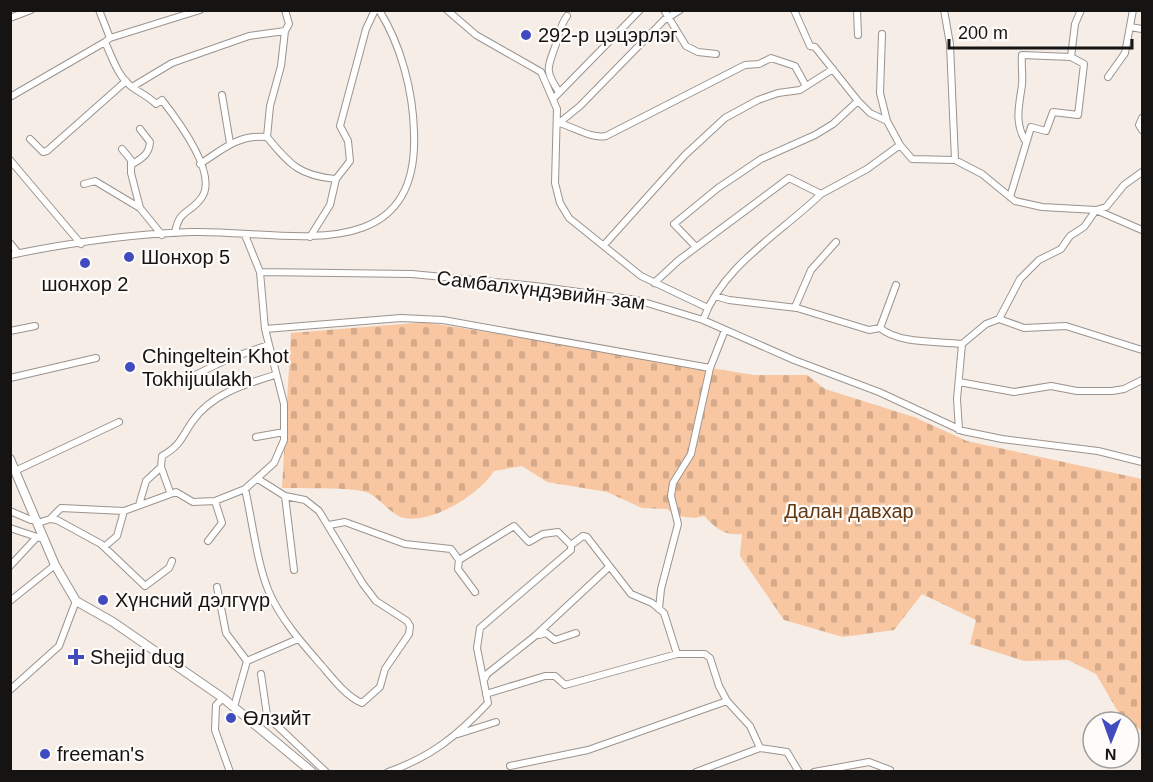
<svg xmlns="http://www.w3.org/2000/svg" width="1153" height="782" viewBox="0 0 1153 782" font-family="Arial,sans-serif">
  <defs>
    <pattern id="cemetery-stones" width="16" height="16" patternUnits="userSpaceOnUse" patternTransform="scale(1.5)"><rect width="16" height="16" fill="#f8c7a2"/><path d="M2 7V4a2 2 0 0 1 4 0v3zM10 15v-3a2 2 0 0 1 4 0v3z" fill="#d4aa8a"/></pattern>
  </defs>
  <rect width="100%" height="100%" fill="#f5ede6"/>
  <!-- cemetery -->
  <path fill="url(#cemetery-stones)" d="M414 323H430L754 375H807L825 389 914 417 967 441 1142 479V731L1120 715 1096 674 1068 660 1024 661 970 644 976 620 922 594 894 630 843 637 784 620 740 556 742 534C724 536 716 528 704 516L694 518 677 516 667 509 642 508 607 492 547 482 522 466 494 471C480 494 432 524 404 518 390 515 379 496 366 492 351 487 301 489 282 488L291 333Z"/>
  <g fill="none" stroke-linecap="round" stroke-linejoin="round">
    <!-- minor casing -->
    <g stroke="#9b938e" stroke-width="8">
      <path id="minor" d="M99 10 110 38 105 42C112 57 118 77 132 87 140 93 148 96 156 104L162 100C176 118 218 173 202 197 191 214 179 208 175 233
        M447 10 476 35 541 72 557 109 555 183 560 203 569 218 641 276 708 308
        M664 10 686 46 698 52 716 54
        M794 10 810 46 815 47 858 101 870 113 887 121 900 145 912 159 955 160 982 174 1015 201 1042 207 1096 210 1106 207 1124 185 1142 172
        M857 10 858 35
        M944 10 950 44 955 160
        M10 18 31 10
        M1130 27 1142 29
        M882 34 880 93 887 121
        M110 38 200 10
        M1108 77 1125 53 1133 10
        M132 87 172 63 249 36 285 31 289 24 285 10
        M559 92C545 71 547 69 555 47 559 36 559 27 567 16
        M222 95 230 143
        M10 97 105 42
        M553 99 640 10
        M1142 118 1139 125 1142 130
        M559 123C574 127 591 139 606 136L745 65 759 64 771 58 795 66 806 86
        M559 123 580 106 664 20 680 10
        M267 137 270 106 281 66 285 31
        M30 139 43 152 47 151 126 81
        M1026 142C1014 123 1019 106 1022 85 1023 75 1021 65 1022 55L1071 57
        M122 149 131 160V173L140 208 162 235
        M10 160 81 244
        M200 164C223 149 239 134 267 137 290 165 300 176 336 179
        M131 165C142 158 149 155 150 142L140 129
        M84 184 95 181 140 208
        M1010 197 1031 127 1046 131 1053 112 1078 115 1084 64 1071 57 1075 24 1081 10
        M310 237 330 205 336 179 350 161 348 141 340 126 366 29 375 10
        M10 243 18 253
        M604 245 685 155 725 118 758 100 778 93 800 90 833 69
        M696 247 674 224 718 188 761 159 815 135 833 124 858 101
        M10 255C68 243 133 234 191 232 280 229 420 273 414 132 413 91 401 45 379 10
        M260 272 412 274 535 286 637 300 703 320 794 360 879 392 963 431 1002 439 1098 451 1142 462
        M654 283 679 260 789 178 821 194 867 169 900 145
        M715 296 729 300 797 308 869 330 880 328C899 344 937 341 962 344
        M795 307 811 270 836 242
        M999 319 1020 279 1039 260 1061 249 1070 236 1084 227 1096 210 1142 230
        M703 320C723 265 781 233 821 194
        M880 328 896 285
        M265 329 401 318 443 320 710 368 725 330
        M10 331 35 326
        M191 377 226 360 268 345
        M10 378 96 358
        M959 382 1014 392 1051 386 1077 391H1112L1124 389 1142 380
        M959 430 957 399 962 344 986 324 999 319 1024 328 1066 326 1142 350
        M256 437 284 432
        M15 471 119 422
        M245 489C252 519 257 564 269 592 282 621 302 643 322 666 333 679 347 697 362 703L380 687 385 669 409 634 410 626 407 621 376 601 363 584 319 511 305 500 285 496 258 479
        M170 492 161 467 162 456C181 445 181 438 192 422 211 394 245 384 275 375
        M285 496 294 570
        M139 505 146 481 161 467
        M10 511 31 520H37
        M50 519 61 508 124 511 176 492 193 502 215 501 245 489 274 463 284 440V404L265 329 260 272 245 235
        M38 523 50 519 57 520 101 544 145 586 169 568 172 561
        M329 525 345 522 405 544 451 549 459 560 458 569 475 592
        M10 528 40 538
        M208 541 222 523 215 501
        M104 547 117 536 124 511
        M459 560 514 526 529 542 543 534 558 532 571 545 583 536 587 537 631 594 652 603 664 613 677 654
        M10 566 37 537
        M217 587 226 633 247 661
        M10 601 55 565
        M659 609 661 589 678 524 671 496 673 483 691 454 710 368
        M539 635 546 633 555 640 576 633
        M261 674 267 715 271 720 326 772
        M484 680 487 674 535 636 609 567
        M10 690 59 646 76 601
        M486 694 545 676H555L565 685 677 654H705L710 658 719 686 727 701 750 726 760 748 787 752 799 772
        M223 698 216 705 215 730 230 772
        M234 707 247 661 298 639
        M458 734 496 722
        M510 766 588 750 727 701
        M388 772C431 757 457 736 488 703L477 648 480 628 571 550V545
        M696 772 760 748
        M814 772 869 762 890 770"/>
    </g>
    <!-- major casing -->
    <g stroke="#9b938e" stroke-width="10">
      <path id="major" d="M10 459 55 565 76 601 113 622 223 698 312 772"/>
    </g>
    <!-- minor -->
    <use href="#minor" stroke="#fff" stroke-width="6"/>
    <!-- major -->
    <use href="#major" stroke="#fff" stroke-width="8"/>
  </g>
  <!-- markers -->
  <g fill="#414bc0" stroke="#fefbf8" stroke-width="2">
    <circle cx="526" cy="35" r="6"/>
    <circle cx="129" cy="257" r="6"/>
    <circle cx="85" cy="263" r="6"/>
    <circle cx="130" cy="367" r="6"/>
    <circle cx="103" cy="600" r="6"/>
    <path d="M73 648h6v6h6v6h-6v6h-6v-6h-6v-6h6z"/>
    <circle cx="231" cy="718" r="6"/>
    <circle cx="45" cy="754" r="6"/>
  </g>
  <g text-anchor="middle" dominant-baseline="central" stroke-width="4.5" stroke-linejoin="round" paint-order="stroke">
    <!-- poi labels -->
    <g font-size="20" fill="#161412" stroke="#fefbf8" text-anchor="start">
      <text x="538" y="35">292-р цэцэрлэг</text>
      <text x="141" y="257">Шонхор 5</text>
      <text x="85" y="284" text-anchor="middle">шонхор 2</text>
      <text x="142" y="356">Chingeltein Khot<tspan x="142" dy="23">Tokhijuulakh</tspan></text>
      <text x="115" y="600">Хүнсний дэлгүүр</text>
      <text x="90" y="657">Shejid dug</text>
      <text x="243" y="718">Өлзийт</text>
      <text x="57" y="754">freeman's</text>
    </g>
    <!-- street labels -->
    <g font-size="20" fill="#161412" stroke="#fefbf8">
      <text transform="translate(541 290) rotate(7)">Самбалхүндэвийн зам</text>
    </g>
    <!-- park labels -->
    <g font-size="20" fill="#633913" stroke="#fefbf8">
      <text x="849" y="511">Далан давхар</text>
    </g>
  </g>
  <!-- border -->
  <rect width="1153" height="782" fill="none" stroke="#161412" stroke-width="24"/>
  <!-- north arrow -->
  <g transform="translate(1111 740) rotate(181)"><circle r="28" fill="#fefbf8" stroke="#a19f9c" stroke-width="1.5"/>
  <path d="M0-4.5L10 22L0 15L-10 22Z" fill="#414bc0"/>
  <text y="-9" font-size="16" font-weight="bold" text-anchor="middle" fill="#161412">N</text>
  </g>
  <!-- scale -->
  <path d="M949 39v9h183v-9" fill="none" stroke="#161412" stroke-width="3"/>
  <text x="958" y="39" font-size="18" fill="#161412" stroke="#fefbf8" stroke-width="4.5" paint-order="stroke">200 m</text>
</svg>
